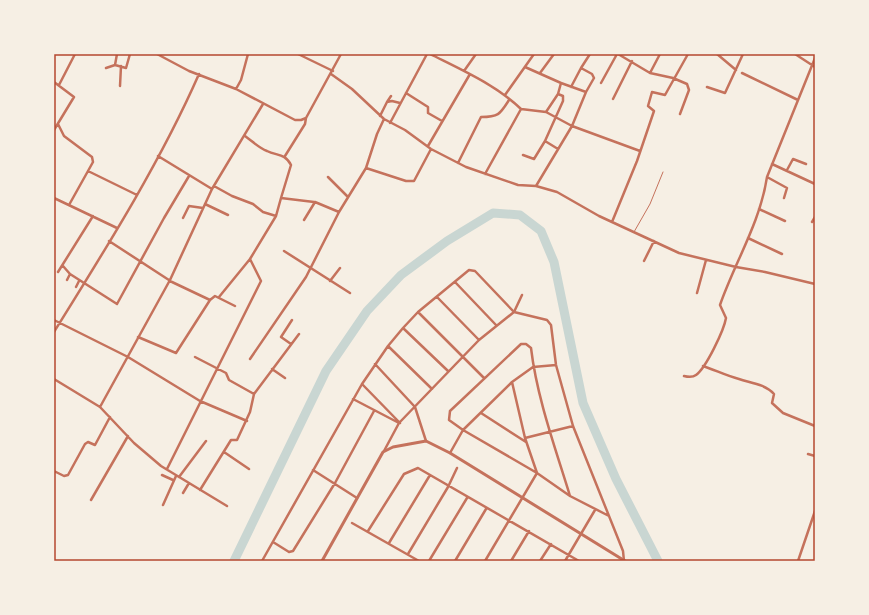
<svg xmlns="http://www.w3.org/2000/svg" width="869" height="615" viewBox="0 0 869 615" font-family="Quicksand,sans-serif">
  <rect width="100%" height="100%" fill="#f6efe4"/>
  <g fill="none" stroke-linecap="round" stroke-linejoin="round">
    <!-- river -->
    <path stroke="#c9d6d2" stroke-width="9" d="M234 561 326 371 367 311 401 275 447 241 493 213 520 215 541 231 554 262 583 403 616 479 658 561"/>
    <!-- service -->
    <path stroke="#c5725c" stroke-width="1" d="M634 232 650 204 663 172"/>
    <!-- minor -->
    <path stroke="#c5725c" stroke-width="2.5" d="M157 54 189 71 236 89 295 120H301L306 118 341 54
      M298 54 333 71
      M430 54C462 70 496 85 521 109L485 174
      M618 54 650 73 673 78 687 84 689 90 680 114
      M717 54 736 70
      M795 54 815 67
      M115 65 126 68 130 54
      M525 67 561 83 558 94 563 96V101L545 141 558 149
      M106 68 115 65 117 54
      M464 71 476 54
      M540 73 554 54
      M650 73 660 54
      M742 73 798 100
      M331 74 352 89 384 119 405 130 431 149 466 167 518 185 536 186 557 192 599 216 679 253 736 267 765 272 815 284
      M54 82 74 97 54 130
      M561 83 586 92
      M601 83 617 54
      M59 85 75 54
      M120 86 121 66
      M571 87 581 68
      M707 87 725 93 743 54
      M236 89 241 80 248 54
      M406 93 428 107V113L442 121
      M505 95 534 54
      M613 99 632 61
      M387 102 391 96
      M521 109 546 112 558 94
      M546 112 572 126 640 151
      M380 116 387 102 392 101 400 103
      M390 123 427 54
      M58 124 64 136 92 157 93 162 88 171 137 195
      M245 136C252 141 259 148 267 151 277 156 285 153 291 165L281 198
      M428 146 470 74
      M523 155 534 159 545 141
      M158 156 212 189
      M285 156 305 124 306 118
      M458 163 481 117C499 117 500 114 509 100
      M772 164 815 184
      M366 168 406 181H414L431 149
      M787 170 793 159 806 164
      M328 177 348 197
      M767 177 787 188 784 198
      M214 186 232 196 253 204 263 212 276 216
      M536 186 572 126 586 92 594 78 592 74 581 68 590 54
      M54 198 117 228
      M205 204 228 215
      M69 205 88 171
      M759 209 785 221
      M183 218 189 206 203 208
      M304 220 315 202 339 212
      M612 222 637 161 654 111 648 106 652 92 665 95 688 54
      M812 222 815 217
      M748 238 782 254
      M109 241 172 282 210 300 215 296 235 306
      M284 251 350 293
      M644 261 654 241
      M63 266 70 274
      M58 272 93 216
      M67 280 70 274 117 304 164 218 189 176
      M330 281 340 268
      M455 282 496 325
      M76 287 79 281
      M697 293 706 260
      M219 297 250 259
      M437 297 479 340
      M418 312 484 378
      M54 320 128 357 200 401 247 421
      M403 328 448 371
      M54 332C105 250 160 163 199 74
      M138 337 176 353 210 300
      M291 344 281 337 292 320
      M388 346 432 389
      M195 357 226 373 229 380 254 394
      M250 359 306 277 339 212 366 168 377 134 384 119
      M375 364 415 407 426 441
      M703 366C715 370 727 376 739 379 751 383 765 384 774 394L772 403 783 413 815 426
      M272 369 285 378
      M684 376C688 377 692 378 696 375 706 368 724 330 726 318L720 305C735 262 760 223 767 177L815 58
      M54 379 100 407 134 443 161 466 227 506
      M353 399 399 423
      M100 407 170 280 212 189 263 104
      M481 413 526 442
      M400 423 362 384 388 346 403 328 418 312 469 270 475 271 514 312 547 320 551 325 556 365 573 426 623 551 624 561
      M525 438 573 426
      M384 451 399 423 479 340 514 312 522 295
      M224 452 249 469
      M450 453 463 430 512 382 533 367 556 365
      M808 454 815 456
      M167 469 261 281 250 259 276 216 281 198 314 202
      M313 470 357 498
      M54 471 64 476 68 475 85 444 88 442 95 445 110 417
      M162 475 173 480
      M179 477 206 441
      M200 490 231 440H237L250 412 254 394 299 334
      M183 493 189 483
      M570 496C555 447 537 398 531 348L526 344H521L450 411 449 420 463 430 537 473 570 496 609 516
      M91 500 128 436
      M163 505 176 476
      M352 523 419 561
      M368 531 404 474 418 468 579 561
      M273 542 289 552 293 551 335 483 374 411
      M389 543 430 475
      M408 554 448 487 457 468
      M262 561 362 384
      M429 561 467 498
      M455 561 486 509
      M485 561 537 473 525 438 512 382
      M511 561 529 531
      M540 561 551 544
      M565 561 595 510
      M798 561 815 511"/>
    <!-- tertiary -->
    <path stroke="#c5725c" stroke-width="3" d="M322 561 383 452 393 447 426 441 450 453 625 561"/>
  </g>
  <!-- border -->
  <rect width="869" height="615" fill="none" stroke="#f6efe4" stroke-width="110"/>
  <rect x="55" y="55" width="759" height="505" fill="none" stroke="#b5482f" stroke-width="1.5"/>
</svg>
